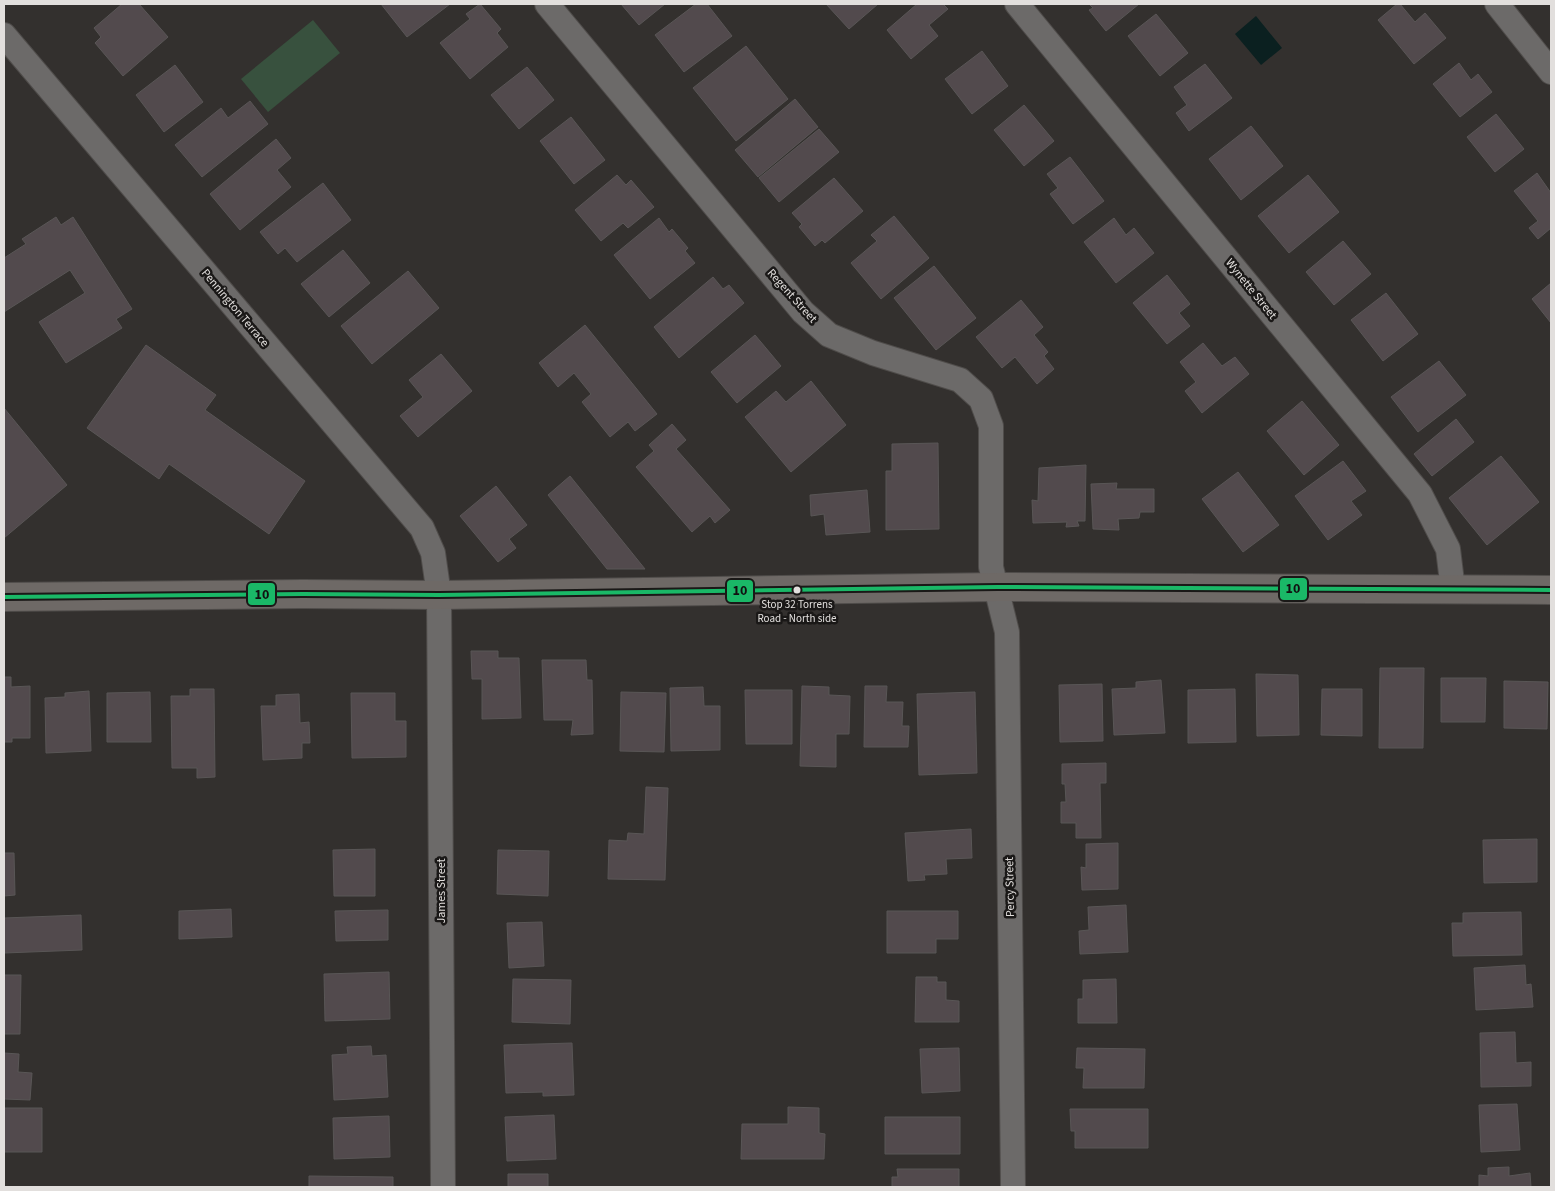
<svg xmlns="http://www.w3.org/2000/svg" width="1555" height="1191" viewBox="0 0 1555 1191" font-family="'Source Sans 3',sans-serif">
  <rect width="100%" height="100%" fill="#33302e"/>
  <!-- green -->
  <path fill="#38513e" d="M313 20 340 53 268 112 241 79Z"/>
  <!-- water -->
  <path fill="#0b2020" d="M1256 16 1282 48 1261 65 1235 34Z"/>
  <!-- building -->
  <path fill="#524a4d" stroke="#595656" d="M122 4H139L168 37 123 76 95 43 101 37 94 28Z
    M381 4H450L407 37Z
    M480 4 501 29 497 33 508 47 470 79 440 43 470 19 466 14Z
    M621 4H665L639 25Z
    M696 4H707L732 36 684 72 655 35Z
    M826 4H878L849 29Z
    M917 4H943L948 9 929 25 938 36 911 59 887 30Z
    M1089 4H1139L1106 31 1089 10 1093 8Z
    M1397 4H1400L1415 22 1425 13 1446 38 1414 64 1378 20Z
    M1156 14 1188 53 1160 76 1128 36Z
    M746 46 788 99 736 141 693 88Z
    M982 51 1008 86 972 114 945 79Z
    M1459 63 1471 80 1478 74 1492 92 1460 117 1433 84Z
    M1205 64 1232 98 1189 131 1176 113 1187 105 1174 87Z
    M175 65 203 102 164 132 136 95Z
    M527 67 554 100 519 129 491 95Z
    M795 99 818 127 758 177 735 150Z
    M250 101 268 124 202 177 175 145 221 108 228 118Z
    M1024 105 1054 141 1024 166 994 130Z
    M1496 114 1524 149 1495 172 1467 137Z
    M571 117 605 160 574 184 540 141Z
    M1251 126 1283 166 1241 200 1209 159Z
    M819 129 839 152 779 202 759 178Z
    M276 139 291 158 277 170 291 187 240 230 210 194Z
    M1070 157 1104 201 1073 224 1050 194 1058 188 1047 174Z
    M1537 173 1551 193V228L1538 239 1529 228 1538 221 1514 191Z
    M617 175 626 185 631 180 654 207 628 228 623 223 601 241 575 210Z
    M1308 175 1339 212 1289 253 1258 216Z
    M834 178 863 211 825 243 822 240 815 246 799 227 802 224 792 213Z
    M323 183 351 220 297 262 285 248 278 254 260 232Z
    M894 216 929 258 881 299 851 263 877 241 871 235Z
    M56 217 61 225 73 217 132 309 116 319 122 328 66 363 39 322 85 293 70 270 4 312V258L26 244 22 239Z
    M659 218 669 232 672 229 688 248 685 251 695 263 650 299 614 255Z
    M1114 218 1126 235 1134 228 1154 253 1116 283 1084 242Z
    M1343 241 1371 274 1334 305 1306 272Z
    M343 250 370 283 329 317 301 284Z
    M934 266 976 318 936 350 894 298Z
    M408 271 439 308 372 364 341 326Z
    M1167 275 1190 304 1179 313 1190 326 1167 344 1133 303Z
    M713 277 723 289 729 285 744 303 679 358 654 327Z
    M1551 283V323L1532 299Z
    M1386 293 1418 334 1383 361 1351 320Z
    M1021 300 1043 327 1034 335 1048 352 1044 356 1054 369 1037 384 1015 357 1002 368 976 337Z
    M585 325 657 414 635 431 628 422 610 437 582 402 591 394 574 373 558 387 539 363Z
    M755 335 781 366 737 403 711 372Z
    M1203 343 1222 366 1235 357 1249 374 1202 413 1185 391 1196 382 1180 362Z
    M146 345 216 395 205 410 305 481 269 534 169 464 159 479 87 428Z
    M441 354 472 391 418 437 400 416 423 397 409 380Z
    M1439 361 1466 395 1418 432 1391 397Z
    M811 381 846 425 791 472 745 417 776 391 786 402Z
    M1302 401 1339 445 1304 475 1267 431Z
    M4 408 67 485 4 538Z
    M1456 419 1474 442 1432 476 1414 454Z
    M672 424 686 440 676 449 730 510 715 523 710 516 692 532 636 467 654 451 649 445Z
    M938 443 939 529 886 530V471H892V444Z
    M1501 456 1539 502 1487 545 1449 498Z
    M1343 461 1366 491 1351 501 1362 515 1328 540 1295 496Z
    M1086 465 1085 521H1077L1079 526 1066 527 1067 522 1033 523 1032 500 1038 501 1039 468Z
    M1238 472 1279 525 1243 552 1202 499Z
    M570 476 645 569H607L548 495Z
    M1117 483 1116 489H1154V512H1140L1139 518 1118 519 1119 530 1093 529 1091 484Z
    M496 486 527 525 509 539 516 548 498 562 460 516Z
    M867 490 870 532 826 535 824 514 811 516 810 495Z
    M471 651H498V658H519L521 718 482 719V679H472Z
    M542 660H586L587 680H592L593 734 571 735 573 720H544Z
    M1380 668H1424L1423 748H1379Z
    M1256 674 1298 675 1299 735 1257 736Z
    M4 677H11V687L30 686V738H12V742H4Z
    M1441 678H1486L1485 722H1441Z
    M1161 680 1165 733 1114 735 1112 689 1136 688V682Z
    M1504 681 1548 682 1547 729 1504 728Z
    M1102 684 1103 741 1060 742 1059 685Z
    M802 686 829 687V695L850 696 849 734H836V767L800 766Z
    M865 686H887L886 702H903L902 726H909L908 747H864Z
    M703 687 704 706H720V750L671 751 670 688Z
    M190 689H214L215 777 197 778V768H172L171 696H190Z
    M1235 689 1236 742 1188 743V690Z
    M1322 689H1362V736L1321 735Z
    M745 690H792V744H746Z
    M89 691 91 751 46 753 45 698 65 697V693Z
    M150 692 151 742H107V693Z
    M621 692 666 693 664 752 620 751Z
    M975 692 977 773 919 775 917 694Z
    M351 693H395V721H406V757L352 758Z
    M299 694 300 723 309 722 310 743H302V758L263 760 261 706H276V695Z
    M1106 763V783H1100L1101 838H1076V823H1061V802H1066L1065 784H1062V764Z
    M646 787 668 788 665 880 608 879 609 840 627 841 628 833 644 834Z
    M971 829 972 858 946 859 947 874 924 875 925 880 908 881 905 833Z
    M1537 839V882L1484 883 1483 840Z
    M1118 843V889L1082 890 1081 867 1086 868V844Z
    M375 849V896H334L333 850Z
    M498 850 549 851 548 896 497 894Z
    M4 853H14L15 895 4 896Z
    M1126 905 1128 952 1080 954 1079 931 1089 930 1088 907Z
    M231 909 232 937 179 939V911Z
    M388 910V940L336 941 335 911Z
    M887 911H958V939H936V953H887Z
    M1521 912 1522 955 1453 956 1452 923H1463V913Z
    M81 915 82 950 4 953V918Z
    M542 922 544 966 509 968 507 923Z
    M1525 965 1526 985 1531 984 1533 1007 1476 1010 1474 968Z
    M389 972 390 1019 325 1021 324 974Z
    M4 975H21L20 1034H4Z
    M916 977H937V982H946V1000L959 1001V1022H915Z
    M513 979 571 980 570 1024 512 1022Z
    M1116 979 1117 1023H1078V999H1083V980Z
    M1515 1032 1516 1063 1531 1062V1086L1481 1087 1480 1033Z
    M572 1043 574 1095 543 1096V1092L506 1093 504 1045Z
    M371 1046 372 1056 386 1055 388 1097 334 1100 332 1055 348 1054 347 1047Z
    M959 1048 960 1091 922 1093 920 1049Z
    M1077 1048 1145 1049 1144 1088H1083L1084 1068H1076Z
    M4 1053 19 1054 18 1072 32 1073 30 1100 4 1099Z
    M1517 1104 1520 1150 1481 1152 1479 1105Z
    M788 1107 819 1108V1133L825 1134 824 1159H741L742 1124H788Z
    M4 1108H42V1152H4Z
    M1070 1109H1148V1148H1075V1131H1071Z
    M554 1115 556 1159 507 1161 505 1117Z
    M389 1116 390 1157 334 1159 333 1118Z
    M885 1117H960V1154H885Z
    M1509 1167V1176L1530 1173 1531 1187H1479V1175L1488 1176V1168Z
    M897 1169H959V1187H892V1177H898Z
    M508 1174H548V1187H508Z
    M309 1176 393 1177V1187H309Z"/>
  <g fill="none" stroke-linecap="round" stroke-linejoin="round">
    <!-- street casing -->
    <g stroke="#4f4c4a" stroke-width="26">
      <path id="street" d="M547 4 803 312 829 335 873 353 960 380 981 399 991 426V567L1007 632 1013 1187
        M1017 4 1420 494 1448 549 1453 590
        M1497 4 1551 72
        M4 35 422 528 433 553 439 595 443 1187"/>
    </g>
    <!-- secondary casing -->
    <g stroke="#4f4c4a" stroke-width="30">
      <path id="secondary" d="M4 597 303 594 439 595 997 587 1551 590"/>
    </g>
    <!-- street -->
    <use href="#street" stroke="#6c6a69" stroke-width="24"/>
    <!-- secondary -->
    <use href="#secondary" stroke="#6e6966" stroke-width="28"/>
    <!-- bus-1 casing -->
    <g stroke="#1a1817" stroke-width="8">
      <path id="bus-1" d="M4 597 303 594 439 595 997 587 1551 590"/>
    </g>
    <!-- bus-1 -->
    <use href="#bus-1" stroke="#1ab867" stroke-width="4"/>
  </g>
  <!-- markers -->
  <circle fill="#e2dfdd" stroke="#1a1817" stroke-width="2" cx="797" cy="590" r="4.5"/>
  <g text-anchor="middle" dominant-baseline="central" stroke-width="5" stroke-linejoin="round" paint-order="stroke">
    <!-- bus labels -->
    <g font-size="11" fill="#e2dfdd" stroke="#1a1817">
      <text x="797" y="604">Stop 32 Torrens<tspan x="797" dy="14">Road - North side</tspan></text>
    </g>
    <!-- street labels -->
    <g font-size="12" fill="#e2dfdd" stroke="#1a1817">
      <text transform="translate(1251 289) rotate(51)">Wynette Street</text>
      <text transform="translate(792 296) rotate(48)">Regent Street</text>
      <text transform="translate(235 308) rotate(50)">Pennington Terrace</text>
      <text transform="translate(1010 887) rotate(-91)">Percy Street</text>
      <text transform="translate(441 891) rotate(-90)">James Street</text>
    </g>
  </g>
  <g stroke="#1a1817" stroke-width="2">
    <rect x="1279" y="577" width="29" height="24" rx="5" fill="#1ab867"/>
    <rect x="726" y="579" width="28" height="24" rx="5" fill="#1ab867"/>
    <rect x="247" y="582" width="29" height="24" rx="5" fill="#1ab867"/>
  </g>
  <g font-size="14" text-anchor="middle" font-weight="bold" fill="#111">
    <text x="1293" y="593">10</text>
    <text x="740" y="595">10</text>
    <text x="262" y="599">10</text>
  </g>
  <!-- border -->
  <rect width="1555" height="1191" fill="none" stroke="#e2dfdd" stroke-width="10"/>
</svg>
